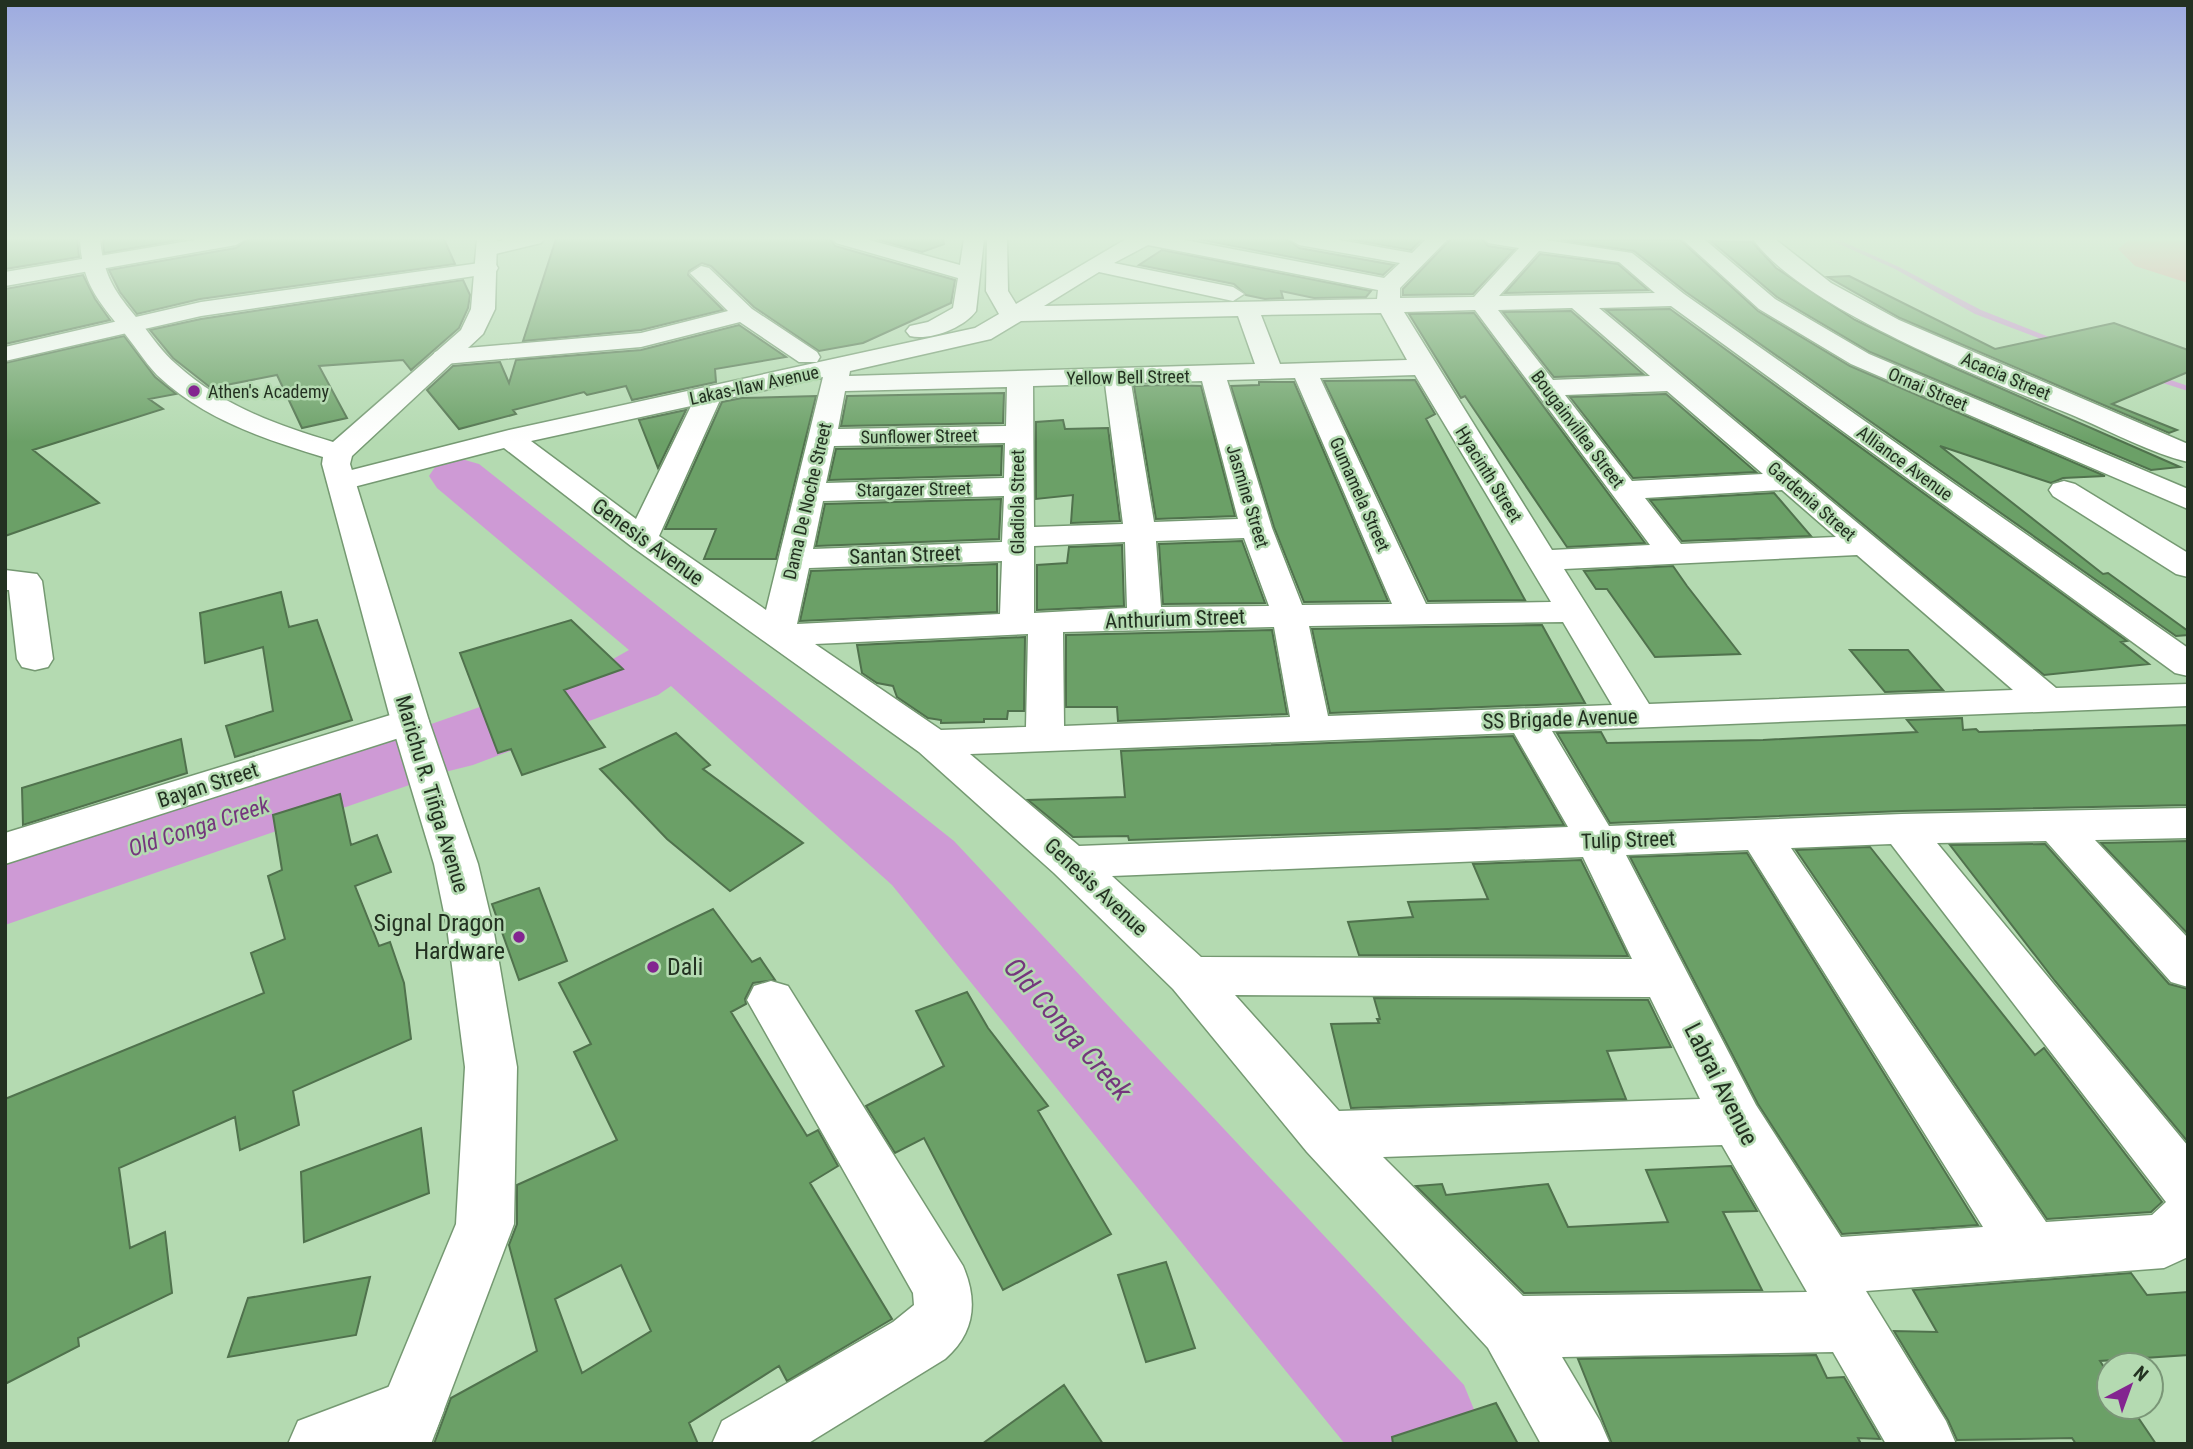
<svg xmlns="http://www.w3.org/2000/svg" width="2193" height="1449" viewBox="0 0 2193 1449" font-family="'Roboto Condensed',sans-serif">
  <rect width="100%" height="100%" fill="#b4dab1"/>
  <!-- green -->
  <path fill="#e3a09c" d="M2188 239V283L2135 266 2118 249 2128 241Z"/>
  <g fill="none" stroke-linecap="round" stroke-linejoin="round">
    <!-- stream -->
    <path fill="#ce9ad5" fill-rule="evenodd" d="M1828 239H1837L1899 267 1981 310 2064 343 2057 345 1975 314 1895 269Z
      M2147 374H2153L2188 386V391L2147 378Z"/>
    <!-- river -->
    <path fill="#ce9ad5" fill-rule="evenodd" d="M458 458 479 464 954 841 1464 1385 1488 1444H1345L892 885 671 686 658 695 473 765 445 772 430 768 421 781 5 925V859L365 745 393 737 409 741 417 729 606 663 629 650 437 488 429 476 437 464Z"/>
  </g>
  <!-- building -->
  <path fill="#6ba067" stroke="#50724d" stroke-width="2" fill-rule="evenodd" d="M5 239H77L79 257 5 269Z
    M103 239H184L104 253Z
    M248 239H444L455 264 200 299 137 314 120 292 109 270 236 248Z
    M556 239H830L835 246 955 280 951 303 863 343 819 351 754 307 711 266 702 263 689 271 688 275 723 310 641 330 523 341Z
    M876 239H943L944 244 922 252Z
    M1198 239H1287L1299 248 1394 265 1383 275Z
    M1349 239H1422L1411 250Z
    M1451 239H1482L1488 246 1514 250 1473 294 1403 295V289Z
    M1561 240H1680L1758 311 1850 366 2105 476 2063 478 2051 483 1940 446 2103 574 2108 573 2188 631V635L2176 636 1686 292 1634 251Z
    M1711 241 1752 242 1776 268 1855 320 1952 367 2180 467 2151 470 1870 352 1777 297Z
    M1162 250 1371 291 1366 297 1314 298 1281 291 1283 298 1265 299 1246 295 1234 284 1139 265Z
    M1540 254 1618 264 1648 290 1505 293Z
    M83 275 95 299 110 320 5 344V289Z
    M1849 276 1995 349 2114 323 2188 350V372L2112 404 2177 430 2169 433 1900 318 1828 277Z
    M463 280 470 295 468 308 459 328 411 370 403 360 319 366 347 418 302 428 277 375 211 388 173 358 150 330 201 319Z
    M1670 309 2127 641 2121 642 2149 664 2044 675 1606 310Z
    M1571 311 1643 374 1554 377 1503 312Z
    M1474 313 1645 543 1567 547 1465 396 1461 398 1409 314Z
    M739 325 786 357 715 369 716 382 632 400 626 386 587 395 584 392 513 410 516 414 459 429 427 390 453 366 500 362 509 383 516 360 641 350Z
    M124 336 155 377 176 394 149 399 163 409 33 450 99 503 5 536V363Z
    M1415 380 1435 414 1426 419 1525 600 1428 601 1324 381Z
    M1259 382H1294L1388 601 1304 602 1274 527 1231 386 1259 385Z
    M1165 385 1201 386 1235 516 1156 519 1134 386Z
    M1004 393 1003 423 841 426 847 396Z
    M1666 394 1756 472 1633 478 1570 397Z
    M816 396 776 559H704L716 529H665L722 402 742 398Z
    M686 410 658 468 639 420Z
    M1063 420 1065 429 1108 428 1120 521 1071 523 1073 495 1036 499V422Z
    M1002 446 1001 475 829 480 836 449Z
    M1774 493 1811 536 1682 541 1650 500Z
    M1001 499 999 539 816 546 825 504Z
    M1242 541 1265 603 1163 604 1159 544Z
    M1122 545 1124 606 1037 610V565L1067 563 1069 547Z
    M997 564V612L800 621 811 571Z
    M1673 566 1687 586 1740 654 1655 657 1607 589H1596L1584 571Z
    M281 592 289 627 317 620 352 720 235 757 226 726 273 711 263 647 205 663 200 613Z
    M571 620 623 669 564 690 605 747 522 775 511 749 498 753 460 653Z
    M1542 625 1585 703 1330 713 1312 629Z
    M1272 630 1287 714 1118 721 1117 707H1066V635Z
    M1025 637 1024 711H1008L1007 719H984V722L941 723V720L928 718 897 697 893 686 877 683 862 673 857 645Z
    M1850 650H1908L1943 690 1885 692Z
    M1962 718 1963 730 1976 729 1979 732 2188 725V805L1902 811 1610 823 1557 733 1601 732 1607 743 1763 740 1917 732 1907 720Z
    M676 733 710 765 703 769 803 843 730 891 667 839 600 769Z
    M1513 736 1564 825 1129 840 1128 836 1073 837 1028 800 1125 797 1121 751Z
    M181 739 187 773 23 825 22 788Z
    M340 794 351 845 377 835 391 872 355 886 379 946 390 942 404 983 411 1039 293 1091 299 1125 240 1150 235 1117 119 1168 130 1248 165 1232 172 1293 78 1338 79 1346 5 1384V1099L264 993 251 953 285 939 268 876 282 870 273 815Z
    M2188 841V934L2101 843Z
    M2045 844 2169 984 2188 989V1142L2055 981 1950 845Z
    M1870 847 2035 1055 2044 1048 2162 1202 2151 1212 2047 1219 1796 850Z
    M1747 853 1978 1225 1842 1234 1758 1104 1630 857Z
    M1581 860 1628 956 1359 955 1348 922 1413 917 1408 902 1488 899 1473 864Z
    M539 888 567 961 519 980 492 904Z
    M713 909 752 962 760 958 775 980 753 983 745 999 746 1004 731 1012 807 1136 818 1130 838 1166 810 1183 892 1319 787 1381 779 1366 689 1423 698 1444H434L451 1398 537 1351 509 1245 517 1224V1185L617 1140 574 1052 591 1044 559 983ZM621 1265 651 1331 582 1373 555 1299Z
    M967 992 988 1028 1048 1106 1038 1111 1111 1234 1003 1290 924 1138 895 1153 866 1106 944 1066 916 1011Z
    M1374 998 1648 1000 1671 1047 1607 1051 1626 1099 1351 1108 1331 1024 1379 1023 1377 1019H1380Z
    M421 1128 429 1193 304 1242 301 1172Z
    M1731 1166 1757 1211 1723 1212 1762 1290 1524 1293 1416 1186 1442 1184 1446 1195 1548 1184 1568 1227 1668 1222 1646 1170Z
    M1166 1262 1195 1348 1146 1362 1118 1275Z
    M2131 1273 2147 1295 2188 1292V1355L2100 1361 2109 1375V1407H2131L2156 1444H2076L2072 1438 1957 1440 1948 1420 1894 1331 1937 1332 1913 1290Z
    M370 1277 356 1335 228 1357 248 1298Z
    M1816 1355 1827 1378 1844 1377 1880 1439 1858 1438 1861 1444H1612L1578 1359Z
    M1064 1385 1103 1444H982Z
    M1496 1403 1518 1444H1393L1392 1437Z"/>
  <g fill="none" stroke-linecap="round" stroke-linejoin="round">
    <!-- street casing -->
    <g stroke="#759972" stroke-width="3">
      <path id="street" d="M200 239H246L236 245 5 286V272Z
        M507 239H544L541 243 487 256 477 250 480 246Z
        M833 239H866L960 265 964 239H984L976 311C964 328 929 341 910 336L906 331 910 326 928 322 953 308 958 278 836 243Z
        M987 239H1007L1008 291 1016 304 1126 239H1180L1384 278 1400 263 1299 245 1289 239H1334L1412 253 1426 239H1448L1400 288V298L1474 297 1519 248 1488 243 1485 239H1540L1632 253 1684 294 2188 648V676L2175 673 1671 306 1599 308 2056 688 2188 684V706L1552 731 1609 826 1902 814 2188 808V838L2095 840 2188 938V987L2171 982 2046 841 1937 843 2188 1146V1257L2164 1268 1866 1291 1946 1421 1956 1444H1886L1833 1352 1562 1357 1600 1421 1610 1444H1541L1488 1348 1307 1152 1173 989 1054 873 919 752 631 546 504 448 342 490 332 487 327 481 332 475 509 430 975 328 999 314 986 291ZM1148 245 1378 290 1377 299 1044 306 1099 272 1233 301 1244 294 1233 287 1114 263ZM1539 251 1619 262 1655 293 1499 296ZM1572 308 1650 376 1553 380 1498 310ZM1475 310 1650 545 1552 550 1404 312ZM1381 313 1407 360 1280 364 1261 315ZM1238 316 1255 364 849 376 850 371 991 339 1021 321ZM1415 375 1551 602 1426 604 1320 378ZM823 377 766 610 659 536 720 400ZM1295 378 1392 604 1302 605 1272 528 1227 380ZM1202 381 1238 519 1154 522 1131 383ZM1105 384 1123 524 1034 527 1033 386ZM1007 387 1006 426 838 429 845 391ZM1667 391 1763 474 1632 481 1565 395ZM691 406 636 519 531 441ZM1005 443 1004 478 826 483 834 446ZM1782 490 1836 537 1681 544 1645 498ZM1004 496 1002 542 813 549 823 501ZM1244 538 1269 606 1161 607 1156 541ZM1125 542 1127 608 1034 613V546ZM1857 555 2013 690 1649 704 1564 569ZM1002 561 1000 614 797 624 809 568ZM1563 622 1612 705 1328 716 1309 626ZM1274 627 1290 717 1064 726 1063 632ZM1028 634 1026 727 941 730 815 644ZM1514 733 1568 827 1079 846 970 754ZM1891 844 2166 1202 2152 1215 2046 1222 1791 848ZM1748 850 1983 1227 1841 1237 1756 1105 1626 855ZM1583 857 1632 959 1201 957 1112 876ZM1235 995 1650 997 1700 1099 1339 1111ZM1722 1145 1807 1292 1523 1296 1383 1157Z
        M1682 239H1704L1775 299 1869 354 2188 489V509L1851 364 1759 309Z
        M1753 239H1775L1831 283 1899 320 2188 444V462C2151 453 2114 433 2079 418 1996 383 1803 310 1753 239Z
        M487 262 495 263 498 268 495 273 201 316 5 361V347L201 302Z
        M701 266 709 268 752 309 817 352 820 357 817 362H799L740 322 641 347 444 364 435 362 432 357 435 352 444 350 641 333 728 311 690 273Z
        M2064 481 2075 484 2188 553V577L2176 574 2053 496 2049 490 2053 484Z
        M5 570 37 574 42 581 53 659 48 667 35 670 22 667 17 659 9 590H5Z
        M410 709 424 712 429 721 424 730 5 864V833Z
        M771 981 788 986 963 1266C978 1301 975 1333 945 1359L807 1444H712L722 1421 893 1322 914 1305 913 1293 747 1000 754 986Z
        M412 1378 435 1387 444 1410 435 1433 407 1444H288L298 1421Z"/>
    </g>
    <!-- secondary casing -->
    <g stroke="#759972" stroke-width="3">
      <path id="secondary" d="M80 239H100C104 279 116 293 141 323 152 337 163 353 176 364 221 405 276 425 333 442L461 330 471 309 477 239H497L495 309 483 334 352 456 350 464 429 721 478 864 493 927 517 1067 514 1224 431 1444H365L456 1224 465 1067 447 927 434 864 391 721 322 464 323 457C264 439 203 419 157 375 144 361 133 343 121 329 95 297 82 281 80 239Z"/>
    </g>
    <!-- street -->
    <use href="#street" fill="#fff" fill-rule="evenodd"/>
    <!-- secondary -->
    <use href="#secondary" fill="#fff" fill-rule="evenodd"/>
  </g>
  <!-- sky -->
  <linearGradient id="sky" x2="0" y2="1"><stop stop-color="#9daae0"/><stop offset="0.54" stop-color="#ddeedc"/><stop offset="1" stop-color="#ddeedc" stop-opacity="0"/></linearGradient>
  <rect width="2193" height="442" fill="url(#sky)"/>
  <!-- markers -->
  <g fill="#832590" stroke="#b4dab1" stroke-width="2.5">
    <circle cx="194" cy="391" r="7"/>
    <circle cx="519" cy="937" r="7"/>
    <circle cx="653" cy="967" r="7"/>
  </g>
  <g text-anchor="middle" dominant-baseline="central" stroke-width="5" stroke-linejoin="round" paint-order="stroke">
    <!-- far-street labels -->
    <g font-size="18" fill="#233121" stroke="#b4dab1">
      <text transform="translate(2006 376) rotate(23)">Acacia Street</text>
      <text transform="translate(1128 377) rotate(-1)">Yellow Bell Street</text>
      <text transform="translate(754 385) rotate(-12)">Lakas-Ilaw Avenue</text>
      <text transform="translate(1928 389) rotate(23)">Ornai Street</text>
      <text transform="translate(1578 429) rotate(53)">Bougainvillea Street</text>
      <text transform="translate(919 436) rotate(-1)">Sunflower Street</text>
      <text transform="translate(1905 463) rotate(36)">Alliance Avenue</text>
      <text transform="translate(1489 474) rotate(58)">Hyacinth Street</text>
      <text transform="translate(914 489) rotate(-1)">Stargazer Street</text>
      <text transform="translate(1360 494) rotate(66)">Gumamela Street</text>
      <text transform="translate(1248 496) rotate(73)">Jasmine Street</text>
      <text transform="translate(807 501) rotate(-77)">Dama De Noche Street</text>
      <text transform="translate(1812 501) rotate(41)">Gardenia Street</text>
      <text transform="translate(1017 502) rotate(-90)">Gladiola Street</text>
    </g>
    <!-- far-poi labels -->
    <g font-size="18" fill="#233121" stroke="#b4dab1" text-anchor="start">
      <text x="208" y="391">Athen's Academy</text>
    </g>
    <!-- street labels -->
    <g font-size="21" fill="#233121" stroke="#b4dab1">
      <text transform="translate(648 542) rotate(36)">Genesis Avenue</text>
      <text transform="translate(905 555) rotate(-2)">Santan Street</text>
      <text transform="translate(1175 619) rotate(-2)">Anthurium Street</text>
      <text transform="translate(1560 719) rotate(-2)">SS Brigade Avenue</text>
      <text transform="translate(208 785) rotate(-18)">Bayan Street</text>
      <text transform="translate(432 794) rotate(73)">Marichu R. Tiñga Avenue</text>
      <text transform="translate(1628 840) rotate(-2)">Tulip Street</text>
      <text transform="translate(1096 887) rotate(43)">Genesis Avenue</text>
    </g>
    <!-- water labels -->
    <g font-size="23" font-style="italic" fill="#75367d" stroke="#b4dab1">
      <text transform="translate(199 827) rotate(-18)">Old Conga Creek</text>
    </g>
    <!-- near-poi labels -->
    <g font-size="24" fill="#233121" stroke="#b4dab1" text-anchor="end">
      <text x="505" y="923">Signal Dragon<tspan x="505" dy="28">Hardware</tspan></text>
      <text x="667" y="967" text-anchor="start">Dali</text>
    </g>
    <!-- near-street labels -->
    <g font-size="24" fill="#233121" stroke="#b4dab1">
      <text transform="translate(1721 1084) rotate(63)">Labrai Avenue</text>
    </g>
    <!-- near-water labels -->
    <g font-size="28" font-style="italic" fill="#75367d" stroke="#b4dab1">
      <text transform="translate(1068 1029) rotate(49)">Old Conga Creek</text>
    </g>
  </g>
  <!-- border -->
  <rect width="2193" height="1449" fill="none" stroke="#233121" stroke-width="14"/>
  <!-- north arrow -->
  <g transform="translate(2130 1386) rotate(41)"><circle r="33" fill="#b4dab1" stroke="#7a9677" stroke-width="2"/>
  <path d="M0-5L12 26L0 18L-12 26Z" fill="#832590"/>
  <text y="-10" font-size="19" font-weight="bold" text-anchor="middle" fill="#233121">N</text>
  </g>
</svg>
